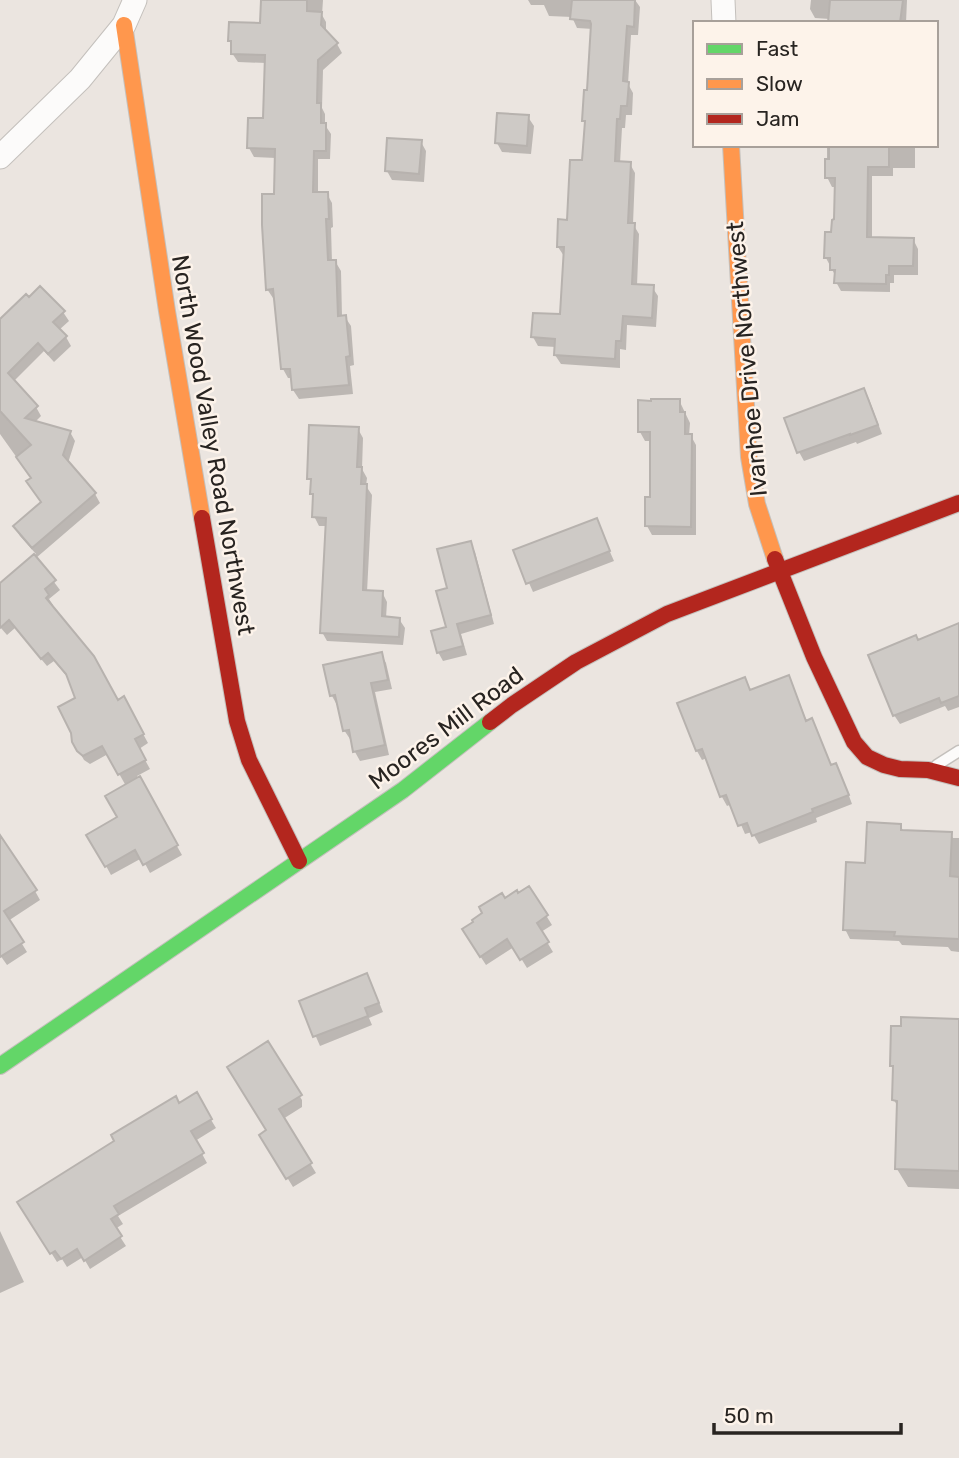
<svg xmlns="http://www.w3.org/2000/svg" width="959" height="1458" viewBox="0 0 959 1458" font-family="Rubik,sans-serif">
  <rect width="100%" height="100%" fill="#ebe5e0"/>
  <!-- shadow -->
  <path fill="#0003" d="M263 0H323L322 15 326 22V32L337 44 342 53 323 70 322 108 325 114V125L331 134 330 159H318V194H327L332 203 333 227 331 228 332 262 335 261 341 271 342 317H345L351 326 354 365 350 366 353 394 299 399 293 390 292 378H288L283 369 276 298H273L267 289 276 195V158L254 157 249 148 264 120 266 63 238 62 232 53 233 45 230 41 262 25Z
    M528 0H635L640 7 638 35H631L628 84 633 93 632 115H626L625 128H622L620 163 630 164 635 173 633 224 639 234 637 286 652 287 658 296 656 327 627 325 626 350 620 349V368L561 364 555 355 556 347 538 346 533 337 562 316 564 256 558 247 569 222 583 162 587 125 584 120 589 92 593 29 577 28 572 17 549 16 544 5H531Z
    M811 0H907L906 23H829L830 19 815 18 810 9Z
    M528 117 534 126 531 154 502 152 497 143Z
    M421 142 426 151 424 182 392 180 387 171Z
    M827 145H915V168H893V176H872V239H913L918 249V275H894V283H890V292L841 291 836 282V277L826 258 836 221 837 187H832L827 177Z
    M63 312 69 321 59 330 66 337 71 346 54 362 44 351 13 382 36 407 41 416 35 422 70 432 75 441 68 463 95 494 100 503 36 558 60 590 49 599 53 605 51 607 117 702 124 699 148 743 139 749 150 769 137 776 182 855 150 873 142 858 111 875 89 835 119 818 126 786 108 754 90 764 84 760 74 742 77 699 69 679 54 661 47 666 15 628 7 635 0 627V585L36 554 20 536 15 527 42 503 32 479 0 434V322Z
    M864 390 869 399 882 434 857 444 856 442 804 461 799 452Z
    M679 400 690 423 689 436H691L696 445V535H652L647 526 651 499 652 441H645L640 432V402Z
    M358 429 363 438 362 469 367 478 366 486 372 495 367 592H382L387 602 386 618 399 619 405 628 403 645 327 641 322 632 328 526H319L314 516 315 498 312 493 313 485 309 478Z
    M596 520 614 561 533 592 515 551Z
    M470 543 475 552 494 624 461 634 467 655 443 661 438 652 448 628 449 590Z
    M959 625V707L948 711 945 706 900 724 894 715 918 642Z
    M381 654 386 663 392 689 375 692 389 755 360 761 355 752 352 739H350L344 730 339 704 337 705 332 696Z
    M788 677 793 686 807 722 812 720 817 729 831 767 835 765 841 774 852 804 816 818 817 822 759 844 752 832 745 834 732 804 727 806 722 797 707 758 702 760 697 751 744 679 751 691Z
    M900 825 904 832 951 834 953 838H959V952L951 951 948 947 902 945 899 941 850 939 845 929 867 864Z
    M0 859 35 891 40 900 8 921 27 952 7 965 0 955Z
    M529 888 552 925 541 932 553 952 527 968 514 947 486 965 469 939 505 900 518 896Z
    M372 985 383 1012 369 1018 372 1025 320 1046 301 1002Z
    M959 1021V1189L908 1187 897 1169 899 1109 894 1100 895 1071 892 1066 902 1027Z
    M268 1044 302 1100V1107L283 1119 316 1173 293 1187 261 1135 268 1131Z
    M196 1095 216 1128 195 1141 207 1163 118 1216 123 1224 115 1229 126 1246 90 1269 83 1257 67 1267 62 1259 57 1262 20 1203Z
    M0 1231 24 1282 0 1293Z"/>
  <!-- building -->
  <path fill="#cecac6" stroke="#b7b2ae" stroke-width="2" d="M261 0H307V11L322 12 321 25 338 43 318 60 317 103H321V123H326V151H314L313 192H328L329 219H326L328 260H336L338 316 346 315 350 356 346 357 349 385 292 390 290 369H281L273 289 266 290 262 225V194H274L275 149 247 148 248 118H263L265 55 231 54V41H228L229 22 260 23Z
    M572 0H635L634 27 627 26 623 81 629 82 627 106H621L620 119H617L615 161 631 162 628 223H635L632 284 654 285 652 318 623 316 621 341H616L615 359 554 355 555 339 531 337 533 313 560 314 564 247H557L558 219 567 220 570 160H582L585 121H582L584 90H587L591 24 590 21 570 19Z
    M830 0H903L900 23H828Z
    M497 113 529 115 527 146 495 143Z
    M387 138 422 140 419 174 385 171Z
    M829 145H889V167H868L867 237 914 238 913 266H889V275H886V284L834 283 835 270H830V258H824L825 232H831L832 220 834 219 835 178H825V159H829Z
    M40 286 65 311 53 322 67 336 48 354 38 343 8 373 38 406 25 418 71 431 63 455 96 493 32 548 13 526 41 502 26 481 31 478 16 457 31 445 0 411V319L26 294 29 297Z
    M864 388 878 425 850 435V434L797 453 784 418Z
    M651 399H680V412H685V434H692L691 527 645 526V497H650V432H638V400L651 401Z
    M309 425 359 427 357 467H362L361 484H367L363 590 383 591 382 616 400 618 399 637 320 633 326 518 312 517 313 494H310L311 479H307Z
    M597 518 610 551 526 584 513 550Z
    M471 541 491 615 457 624 463 646 437 653 431 631 446 627 436 591 447 588 437 549Z
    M34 554 56 580 45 589 49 595 46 598 94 656 118 700 124 696 144 734 135 739 146 760 118 775 102 746 83 756 77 751 72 742 71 733 58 707 75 698 66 674 48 653 41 659 9 620 0 628V583Z
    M959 623V696L941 703 939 698 893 716 868 655 916 635 918 640Z
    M382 652 388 680 371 683 385 745 353 752 349 730 343 731 335 695 330 696 323 665Z
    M789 675 806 721 812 718 831 765 836 763 849 795 812 809 813 812 752 836 747 823 738 826 726 795 720 797 702 749 696 751 677 703 745 677 750 690Z
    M140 776 178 845 143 865 135 850 105 867 86 835 117 817 105 796Z
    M867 822 901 824V830L952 832 950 876 959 877V939L894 936 895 932 843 930 846 862 865 863Z
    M0 835 37 890 4 911 24 942 0 957Z
    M529 886 548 915 537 923 549 942 520 960 507 939 480 957 462 929 473 922 472 920 482 913 479 907 502 893 505 898 517 890 518 893Z
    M367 973 379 1003 365 1008 368 1016 313 1037 299 1001Z
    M901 1017 959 1019V1171L895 1169 897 1101 892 1100 893 1066H890L891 1026H901Z
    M268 1041 302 1095 279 1109 312 1163 286 1179 259 1135 266 1130 227 1067Z
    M197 1092 212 1119 191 1131 204 1153 114 1206 119 1214 111 1219 122 1236 84 1261 77 1249 61 1259 55 1251 50 1254 17 1202 114 1141 111 1135 176 1096 179 1103Z"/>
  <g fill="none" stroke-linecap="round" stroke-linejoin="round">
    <!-- lane casing -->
    <g stroke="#c4c0bc" stroke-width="13">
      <path id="lane" d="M937 765 959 751"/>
    </g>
    <!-- street casing -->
    <g stroke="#c4c0bc" stroke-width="25">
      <path id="street" d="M723 0 724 23
        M0 157 80 79 124 25 135 0"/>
    </g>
    <!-- fast casing -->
    <g stroke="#c4c0bc" stroke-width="18">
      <path id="fast" d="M0 1066 403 790 490 722"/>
    </g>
    <!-- slow casing -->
    <g stroke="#c4c0bc" stroke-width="18">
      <path id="slow" d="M124 25 167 311 202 518
        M731 145 749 457 757 504 775 559"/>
    </g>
    <!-- jam casing -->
    <g stroke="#c4c0bc" stroke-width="18">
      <path id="jam" d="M202 518 237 721 249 760 299 861
        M775 559 814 657 854 742 867 757 884 765 900 769 928 770 959 778
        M490 722 512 705 576 662 667 614 959 503"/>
    </g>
    <!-- lane -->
    <use href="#lane" stroke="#fcfbfa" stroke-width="10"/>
    <!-- street -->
    <use href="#street" stroke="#fcfbfa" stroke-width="23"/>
    <!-- fast -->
    <use href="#fast" stroke="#63d668" stroke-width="16"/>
    <!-- slow -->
    <use href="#slow" stroke="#ff974d" stroke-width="16"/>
    <!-- jam -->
    <use href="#jam" stroke="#b3261e" stroke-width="16"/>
  </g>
  <g text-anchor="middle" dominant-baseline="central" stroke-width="5" stroke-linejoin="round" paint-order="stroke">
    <!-- street labels -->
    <g font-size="24" fill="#282421" stroke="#fdf3ea">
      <text transform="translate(747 359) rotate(-95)">Ivanhoe Drive Northwest</text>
      <text transform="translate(213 445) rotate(80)">North Wood Valley Road Northwest</text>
      <text transform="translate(446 728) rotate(-37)">Moores Mill Road</text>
    </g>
  </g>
  <!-- legend -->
  <rect x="693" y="21" width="245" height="126" fill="#fdf3ea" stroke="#a8a09a" stroke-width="2"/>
  <rect x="707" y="44" width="35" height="10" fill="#63d668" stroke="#a8a09a" stroke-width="2"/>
  <text x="756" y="56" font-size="21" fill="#282421">Fast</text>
  <rect x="707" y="79" width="35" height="10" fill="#ff974d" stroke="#a8a09a" stroke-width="2"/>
  <text x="756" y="91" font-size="21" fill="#282421">Slow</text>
  <rect x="707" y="114" width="35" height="10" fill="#b3261e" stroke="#a8a09a" stroke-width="2"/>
  <text x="756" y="126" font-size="21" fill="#282421">Jam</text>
  <!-- scale -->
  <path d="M714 1423v10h187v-10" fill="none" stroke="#282421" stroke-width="3.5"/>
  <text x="724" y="1423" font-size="21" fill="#282421" stroke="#fdf3ea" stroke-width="5" paint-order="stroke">50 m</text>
</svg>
